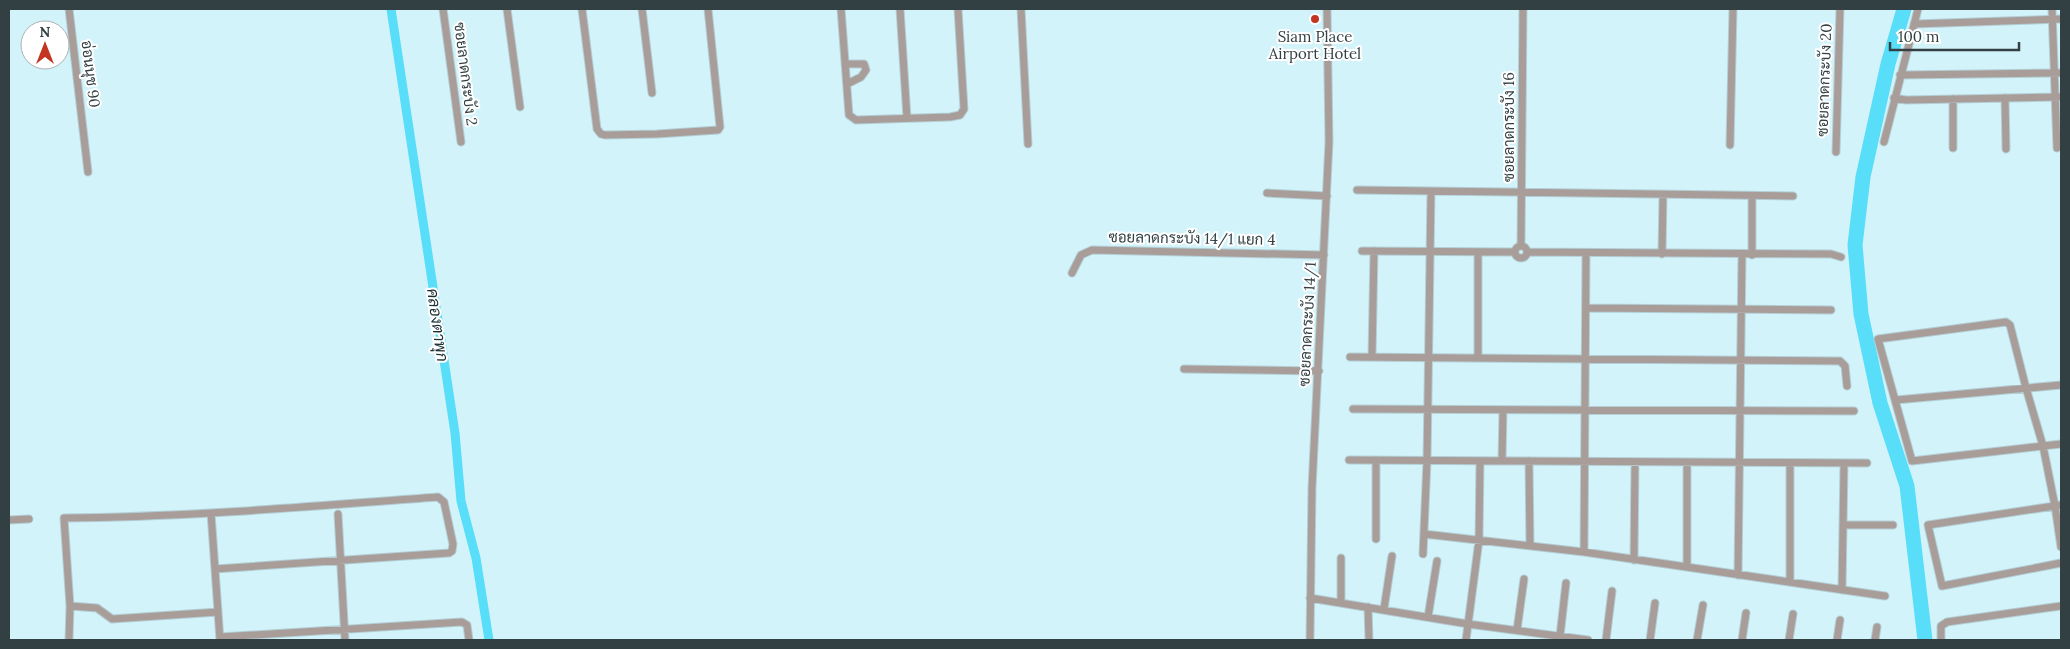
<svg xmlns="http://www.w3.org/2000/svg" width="2070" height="649" viewBox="0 0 2070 649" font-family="Lora,Sarabun,serif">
  <rect width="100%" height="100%" fill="#d3f3fa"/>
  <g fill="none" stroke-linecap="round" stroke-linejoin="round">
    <!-- canal -->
    <path stroke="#58def9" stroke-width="9" d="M391 9 455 433 461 501 476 558 489 640"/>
    <!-- river -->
    <path stroke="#58def9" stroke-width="15" d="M1904 9 1888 64 1863 177 1855 245 1861 314 1880 403 1907 486 1925 640"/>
    <!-- minor casing -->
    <g stroke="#b3cfd5" stroke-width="9">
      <path id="minor" d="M69 9 88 172
        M443 9 461 142
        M507 9 520 107
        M582 9 597 129 601 134 605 135 657 134 718 130 720 127 708 9
        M642 9 652 93
        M841 9 849 115 856 120 950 117 960 115 964 109 958 9
        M900 9 907 118
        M1021 9 1028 144
        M2052 9 2057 148
        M1914 24 2061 19
        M845 64H864L866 70 861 77 847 84
        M1900 75 2061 73
        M1894 98 1906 100 2061 97
        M2005 98 2006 149
        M1953 99V148
        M1884 142 1918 9
        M1730 145 1733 9
        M1836 152 1840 9
        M1357 190 1793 196
        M1267 193 1327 196
        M1521 245 1523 9
        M1515 252a6 6 0 1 1 12 0a6 6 0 1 1-12 0Z
        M1362 251 1514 252
        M1528 252 1831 254 1841 257
        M1662 254 1663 195
        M1752 255V196
        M1072 273 1081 255 1092 250 1324 255
        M1586 308 1831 310
        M1350 357 1840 361 1845 366 1847 386
        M1372 357 1374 251
        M1478 358V252
        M1184 369 1319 371
        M1896 400 2061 385
        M1353 409 1854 411
        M2061 444 2043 446 1912 461 1878 339 2006 322 2010 325 2026 388 2043 446 2055 506 2061 547
        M1349 460 1867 463
        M1502 461 1503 410
        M1529 461 1530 546
        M2061 505 1928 525 1942 586 2061 563
        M211 513 220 640
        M338 514 345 640
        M9 520 29 519
        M1843 525H1893
        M1424 534 1584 552 1885 596
        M1376 539V460
        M1584 552 1586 253
        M1423 554 1427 461 1431 191
        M1634 560 1635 462
        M1687 567V462
        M1738 575 1742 255
        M1790 582V463
        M1842 590 1844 463
        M1310 598 1468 624 1588 640
        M1341 603V558
        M70 606 97 608 112 619 218 612
        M1368 607 1369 640
        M1384 609 1392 556
        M1428 617 1437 561
        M1517 630 1524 579
        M1560 636 1566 583
        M220 637 462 622 467 625 469 640
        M69 640 70 606 64 518C189 517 313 506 438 497L444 502 453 544 452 551 449 553 215 569
        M1310 640 1312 488 1329 142 1327 9
        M1466 640 1479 540 1480 461
        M1606 640 1612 591
        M1650 640 1655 603
        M1697 640 1703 605
        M1742 640 1746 613
        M1789 640 1793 614
        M1837 640 1840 620
        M1875 640 1877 627
        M1941 640V626L1947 622 2061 606"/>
    </g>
    <!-- minor -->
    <use href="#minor" stroke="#a99d9a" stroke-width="7"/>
  </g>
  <!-- markers -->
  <circle fill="#c23621" stroke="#fff" stroke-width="2" cx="1315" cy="19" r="5"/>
  <g text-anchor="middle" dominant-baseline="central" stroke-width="4" stroke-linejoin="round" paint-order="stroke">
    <!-- poi labels -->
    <g font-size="15" fill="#334043" stroke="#fff">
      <text x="1315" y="36">Siam Place<tspan x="1315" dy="17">Airport Hotel</tspan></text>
    </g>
    <!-- street labels -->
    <g font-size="15" fill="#334043" stroke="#fff">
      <text transform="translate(91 74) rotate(83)">อ่อนนุช 90</text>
      <text transform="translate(466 74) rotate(83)">ซอยลาดกระบัง 2</text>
      <text transform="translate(1824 80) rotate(-88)">ซอยลาดกระบัง 20</text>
      <text transform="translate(1508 127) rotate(-90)">ซอยลาดกระบัง 16</text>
      <text transform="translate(1192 238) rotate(1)">ซอยลาดกระบัง 14/1 แยก 4</text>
      <text transform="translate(1307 324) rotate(-87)">ซอยลาดกระบัง 14/1</text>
    </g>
    <!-- water labels -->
    <g font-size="16" font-style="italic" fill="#192f34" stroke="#fff">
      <text transform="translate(438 325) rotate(82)">คลองตาพุก</text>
    </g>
  </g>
  <!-- border -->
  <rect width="2070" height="649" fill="none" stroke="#334043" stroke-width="20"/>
  <!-- north arrow -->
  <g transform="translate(45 45)"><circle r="24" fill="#ffffff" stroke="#adb3b4"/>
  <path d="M0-4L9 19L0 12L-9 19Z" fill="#c23621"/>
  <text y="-8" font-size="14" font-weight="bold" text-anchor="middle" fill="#334043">N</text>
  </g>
  <!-- scale -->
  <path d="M1890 42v8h129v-8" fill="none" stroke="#334043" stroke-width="2.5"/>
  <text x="1898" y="42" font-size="15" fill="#334043" stroke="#ffffff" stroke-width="4" paint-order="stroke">100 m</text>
</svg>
